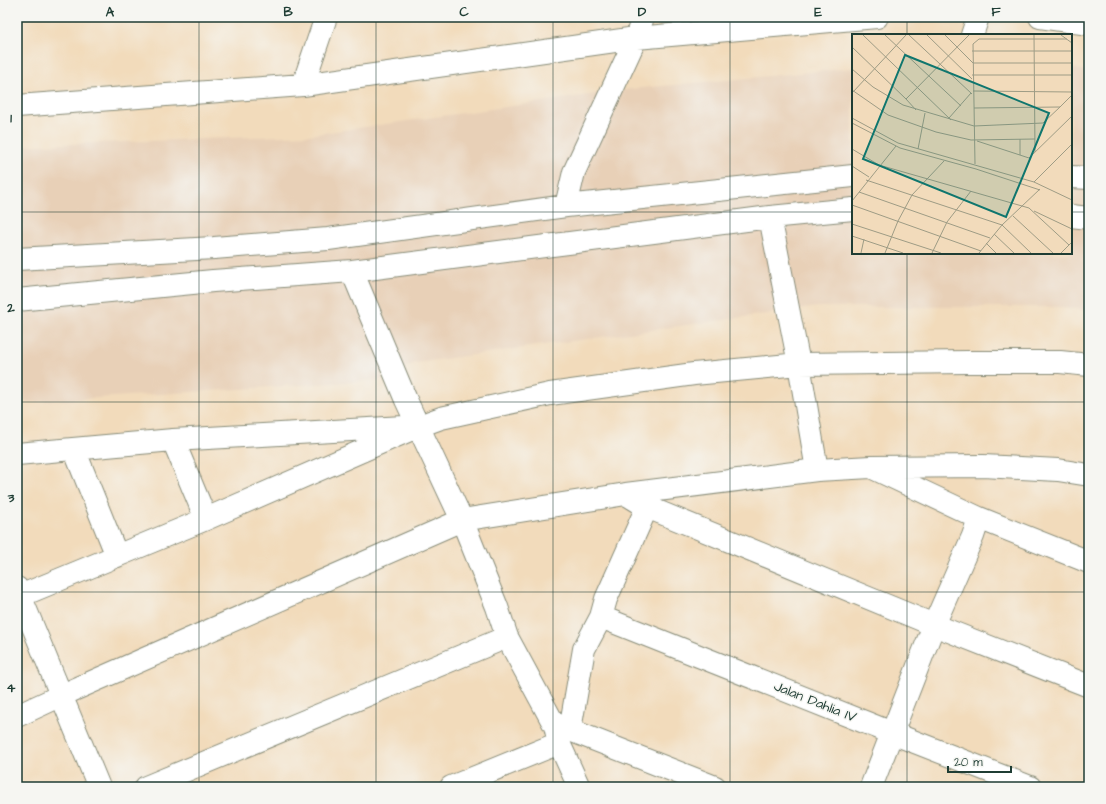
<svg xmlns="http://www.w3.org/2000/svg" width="1106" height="804" viewBox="0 0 1106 804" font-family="'Architects Daughter',sans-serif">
  <rect width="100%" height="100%" fill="#f6f6f2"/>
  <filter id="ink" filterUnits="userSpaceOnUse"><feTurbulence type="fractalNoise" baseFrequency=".025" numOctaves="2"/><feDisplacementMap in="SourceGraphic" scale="8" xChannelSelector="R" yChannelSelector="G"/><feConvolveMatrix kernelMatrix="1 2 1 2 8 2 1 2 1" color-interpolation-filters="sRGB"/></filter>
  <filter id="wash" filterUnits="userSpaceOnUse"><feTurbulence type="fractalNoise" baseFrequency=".012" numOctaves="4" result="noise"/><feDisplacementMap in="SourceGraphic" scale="16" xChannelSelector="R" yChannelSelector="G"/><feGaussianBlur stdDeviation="0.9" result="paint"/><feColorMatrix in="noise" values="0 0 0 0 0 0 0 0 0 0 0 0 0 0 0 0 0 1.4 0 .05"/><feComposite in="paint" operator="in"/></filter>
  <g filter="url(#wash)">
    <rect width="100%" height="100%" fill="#f2dbbb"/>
    <!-- built -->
    <path fill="#e8d0b7" d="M853 68V253H1071V68L1089 71V311L1063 307H817L415 363 380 380 17 403V146L309 135 631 89Z"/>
  </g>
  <g filter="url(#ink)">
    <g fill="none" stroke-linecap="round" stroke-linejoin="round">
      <!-- minor casing -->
      <g stroke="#888c78" stroke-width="24">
        <path id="minor" d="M1040 17 1089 24
          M972 35 978 17
          M303 85 326 17
          M17 106 303 85 636 38 877 17
          M1071 177 1089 178
          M566 206 574 172 636 38 643 17
          M1071 216 1089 218
          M770 217 799 364 817 470
          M17 259 214 248 328 239 566 206 853 176
          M352 271 406 400 462 520 497 607 507 637 555 726 559 743 579 787
          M17 300 213 281 352 271 770 217 853 209
          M173 440 206 519
          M74 449 117 556
          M17 454 173 440 404 427
          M875 469 979 518
          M626 494 647 507 934 625 1089 686
          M17 588 99 787
          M20 596 206 519 419 426 441 418 550 394 694 374 799 364 968 362H1060L1089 365
          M601 617 892 733 1030 787
          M17 716 62 695 462 520 626 494 817 470 871 467 983 466 1058 470 1089 475
          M556 726 570 730 715 787
          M570 730 584 649 601 617 606 599 647 507
          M146 787 507 637
          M451 787 559 743
          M871 787 934 625 973 536 979 518 1089 562"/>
      </g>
      <!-- minor -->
      <use href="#minor" stroke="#fff" stroke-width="22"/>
    </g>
  </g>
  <!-- grid -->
  <path fill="none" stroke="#1f3d34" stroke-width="1" stroke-opacity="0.55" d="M199 17V787M376 17V787M553 17V787M730 17V787M907 17V35M17 212H853M1071 212H1089M907 253V787M17 402H1089M17 592H1089"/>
  <g text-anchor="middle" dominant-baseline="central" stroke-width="3" stroke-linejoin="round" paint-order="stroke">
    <!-- street labels -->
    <g font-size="14" fill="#1f3d34" stroke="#f6f6f2">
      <text transform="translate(815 702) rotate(22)">Jalan Dahlia IV</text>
    </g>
  </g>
  <!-- overview -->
  <g transform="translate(852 34)">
    <rect width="220" height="220" fill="#f2dbbb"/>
    <path fill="none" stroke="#9e9c85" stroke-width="1" d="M11 1 99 86M33 1 109 72M57 1 120 60M75 1 120 45M93 1 121 29H220M182 1 183 118M209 1 220 9M0 13 54 65 117 1M120 17H220M0 35 21 53 51 71 122 92 191 89 208 73M120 41H220M0 56 36 81 84 98 119 106 183 105M121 57 220 58M1 58 54 1M54 65 64 76M122 74 208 73 220 61M0 84 46 109 182 148 220 166M97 84 119 59M0 89 48 114 124 135 188 156M168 105V121M125 107 177 124 220 82M0 115 27 131 177 174 217 211M66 115 73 79M123 130 121 10 127 5H215M0 132 17 143M14 146 150 191 179 219M182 148 220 110M7 158 138 204M0 167 44 112M0 171 129 217M182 177 220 195M161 182 201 219M0 190 89 219M142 200 162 219M0 202 51 219M134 209 144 219M9 219 12 205M33 219 46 187 60 161 92 127M80 219 95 188 119 157M127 219 150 191 188 155M209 219 220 208"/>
    <path fill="#0f766e" fill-opacity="0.15" stroke="#0f766e" stroke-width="2" d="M53 21 197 79 154 183 11 125Z"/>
    <rect width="220" height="220" fill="none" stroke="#1f3d34" stroke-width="2"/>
  </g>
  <!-- margin -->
  <rect width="1106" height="804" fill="none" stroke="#f6f6f2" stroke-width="44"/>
  <!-- scale -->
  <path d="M948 766v6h63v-6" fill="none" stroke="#1f3d34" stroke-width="2"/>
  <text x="954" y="766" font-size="12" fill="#1f3d34" stroke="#f6f6f2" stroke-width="3" paint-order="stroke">20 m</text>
  <rect x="22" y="22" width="1062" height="760" fill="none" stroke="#1f3d34" stroke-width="1.5"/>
  <g font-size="13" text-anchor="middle" font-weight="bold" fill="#1f3d34">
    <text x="110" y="16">A</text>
    <text x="288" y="16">B</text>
    <text x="464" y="16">C</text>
    <text x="642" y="16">D</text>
    <text x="818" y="16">E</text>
    <text x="996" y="16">F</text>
    <text x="11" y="122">1</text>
    <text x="11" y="312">2</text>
    <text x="11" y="502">3</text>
    <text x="11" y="692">4</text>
  </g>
</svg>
